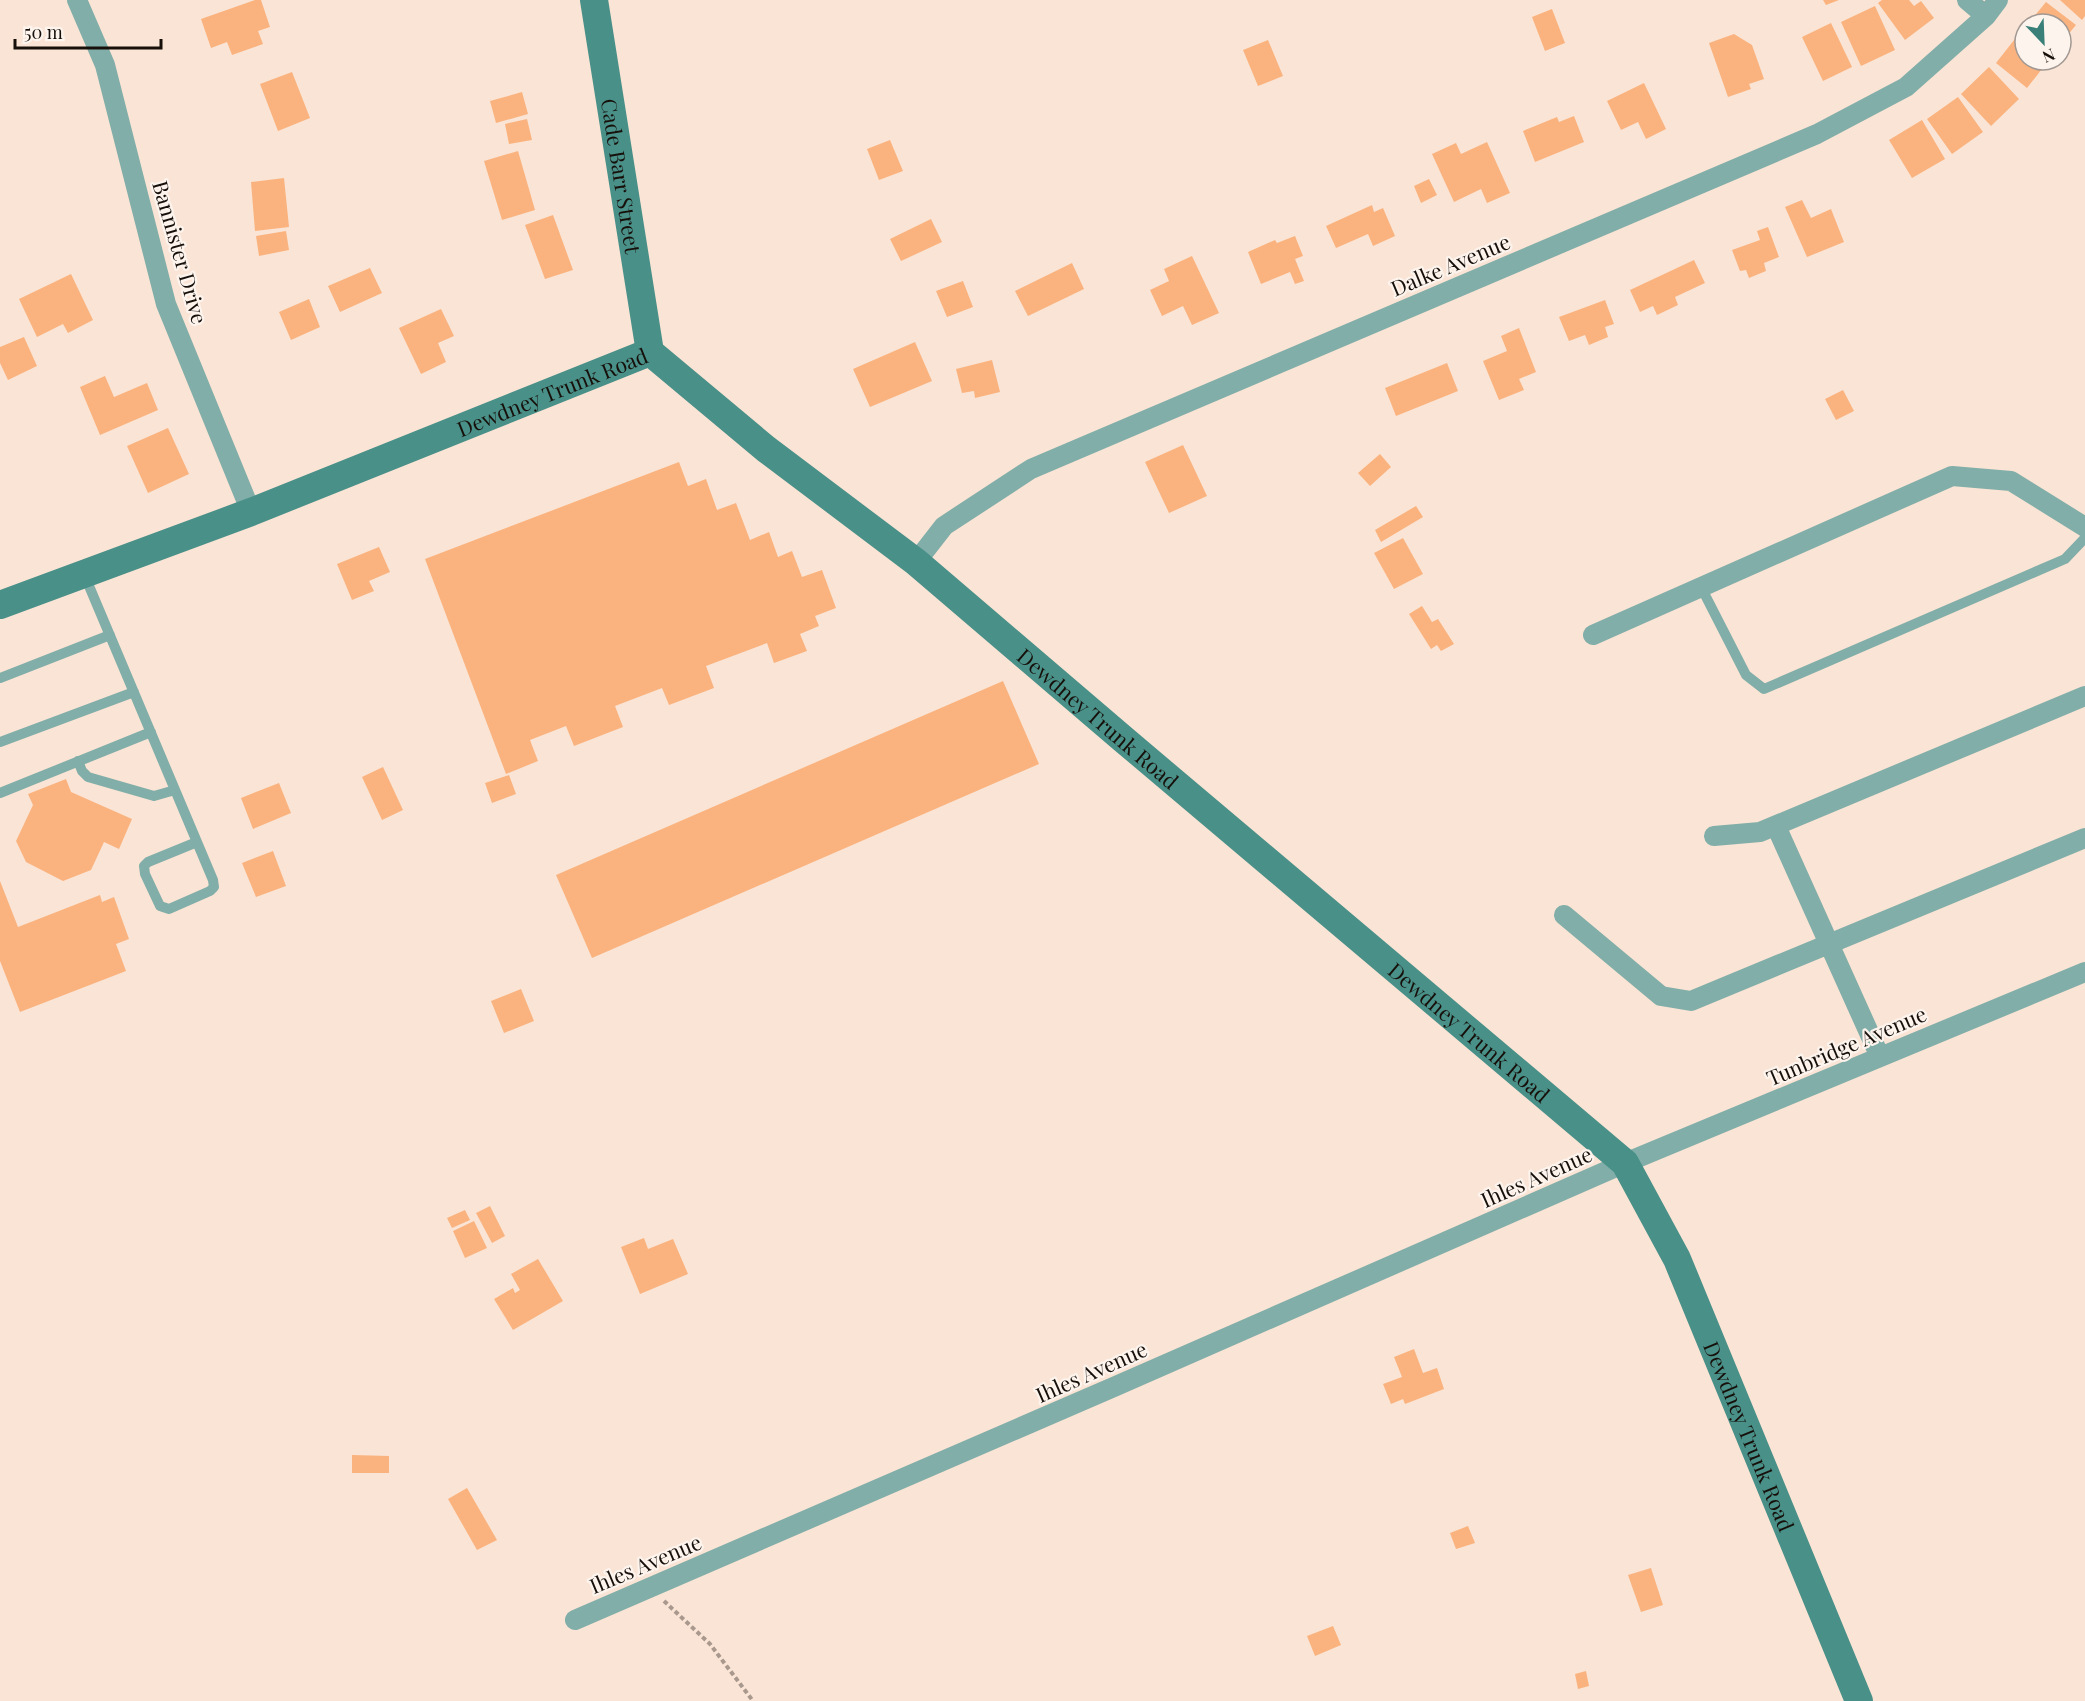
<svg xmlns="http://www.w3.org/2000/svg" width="2085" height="1701" viewBox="0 0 2085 1701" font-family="'Playfair Display',serif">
  <rect width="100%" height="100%" fill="#fae4d5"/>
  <!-- building -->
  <path fill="#fab37e" d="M255 0H261L270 27 258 31 263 44 232 55 227 42 211 48 201 19Z
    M1823 0H1839L1826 5Z
    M1882 0H1909L1914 6 1921 1 1934 18 1905 40 1878 3Z
    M2060 0H2085V16L2082 20Z
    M2046 2 2076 25 2061 43V24H2028Z
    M1875 6 1895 50 1861 66 1841 22Z
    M1552 9 1565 43 1545 51 1532 17Z
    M1831 23 1852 67 1823 81 1802 37Z
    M1734 34 1752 45 1764 79 1749 84 1751 89 1728 97 1709 43Z
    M2018 35 2025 41V60H2049L2027 88 1996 63Z
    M1268 40 1283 76 1258 86 1243 50Z
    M1989 67 2019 99 1991 126 1961 94Z
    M292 72 310 118 278 131 260 84Z
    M1644 83 1666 129 1646 139 1638 122 1621 130 1607 101Z
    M522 92 528 114 496 123 490 101Z
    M1958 97 1983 132 1952 154 1927 119Z
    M1574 116 1584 142 1535 162 1523 131 1557 117 1559 122Z
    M527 119 532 140 509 144 505 124Z
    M1922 120 1945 159 1912 178 1889 140Z
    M890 140 903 171 879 180 867 149Z
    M1487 142 1510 193 1487 203 1481 189 1454 202 1432 154 1456 143 1461 154Z
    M518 151 535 210 502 220 484 161Z
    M284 178 289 227 255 231 251 182Z
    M1429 179 1437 195 1421 203 1414 186Z
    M1802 200 1811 218 1831 209 1844 242 1807 257 1785 207Z
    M1372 205 1374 212 1383 208 1395 236 1373 246 1368 234 1336 248 1326 226Z
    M553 215 573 270 545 279 525 225Z
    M931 219 942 242 901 261 890 239Z
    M1768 227 1779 257 1764 263 1766 271 1749 278 1746 270 1740 271 1732 250 1760 240 1757 231Z
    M286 231 289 250 259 256 256 236Z
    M1295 236 1303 256 1295 259 1304 281 1295 284 1290 272 1261 284 1248 252 1275 240 1277 243Z
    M1192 256 1219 313 1192 325 1183 306 1162 316 1150 290 1169 281 1164 269Z
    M1694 260 1705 283 1675 297 1678 305 1657 315 1653 306 1640 312 1630 290Z
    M1072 263 1084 289 1028 316 1015 291Z
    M370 268 382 293 340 312 328 286Z
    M71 274 93 320 68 333 63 324 37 337 19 299Z
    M963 281 973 307 947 317 936 291Z
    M309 299 320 327 291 340 279 312Z
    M1605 300 1614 324 1605 327 1608 337 1589 345 1585 335 1569 341 1559 317Z
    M441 309 454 336 438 343 446 362 421 374 399 328Z
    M1519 328 1536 372 1519 379 1524 390 1499 400 1483 361 1507 351 1501 336Z
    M24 337 37 366 8 380 0 363V347Z
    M915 342 932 381 870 407 853 369Z
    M992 360 1000 392 975 398 974 391 962 393 956 369Z
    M1447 363 1458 391 1396 416 1385 388Z
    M105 376 114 397 147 383 158 410 100 435 80 387Z
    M1843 390 1854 411 1836 420 1825 399Z
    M168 428 189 474 148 493 127 446Z
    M1183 445 1207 496 1169 513 1145 462Z
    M1380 454 1391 467 1370 486 1358 473Z
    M679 462 688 486 706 479 717 510 736 503 750 540 769 532 778 557 792 551 802 577 822 570 836 608 815 616 819 626 800 634 807 651 774 663 767 643 706 666 714 688 669 705 662 688 615 706 623 727 574 746 566 726 530 740 538 761 506 774 425 559Z
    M1416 506 1423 517 1381 542 1375 530Z
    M1403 538 1423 574 1394 589 1374 553Z
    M379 547 390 572 369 581 374 591 352 600 337 564Z
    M1422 606 1432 622 1438 619 1454 644 1441 651 1437 645 1431 649 1409 614Z
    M1003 681 1039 764 592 958 556 875Z
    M383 767 403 810 382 820 362 777Z
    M509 775 516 794 492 803 485 783Z
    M66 779 71 792 132 819 119 849 104 842 91 870 63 881 26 862 16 841 33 805 28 794Z
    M279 783 291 813 253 829 241 798Z
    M273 851 286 886 256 897 242 863Z
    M0 881 18 927 100 895 102 902 114 897 129 939 116 944 126 971 20 1012 0 961Z
    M521 989 534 1021 504 1033 491 1001Z
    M490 1206 505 1236 492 1243 476 1213Z
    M465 1210 470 1220 452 1228 447 1218Z
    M474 1221 487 1248 465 1258 453 1231Z
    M644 1238 648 1249 673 1239 688 1274 640 1294 621 1247Z
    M538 1259 563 1301 513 1330 494 1299 513 1288 515 1293 520 1290 511 1274Z
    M1414 1349 1423 1373 1437 1368 1444 1389 1405 1404 1403 1399 1391 1404 1383 1384 1402 1377 1394 1357Z
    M352 1455 389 1456V1473H352Z
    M467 1488 497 1540 477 1550 448 1499Z
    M1468 1526 1475 1543 1456 1549 1450 1533Z
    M1651 1568 1663 1605 1641 1612 1628 1575Z
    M1333 1626 1341 1645 1315 1656 1307 1636Z
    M1586 1671 1589 1686 1578 1689 1575 1674Z"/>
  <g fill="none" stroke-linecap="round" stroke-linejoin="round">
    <!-- path -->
    <path stroke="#a9988d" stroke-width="4" stroke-dasharray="4.5 3" stroke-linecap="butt" d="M664 1601 710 1644 753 1701"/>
    <!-- lane -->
    <path stroke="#81aea8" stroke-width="10" d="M84 574 213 880 214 887 210 891 169 909 160 906 145 874 144 866 148 862 197 842
      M1701 587 1746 675 1764 689 2065 559 2085 538
      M0 678 110 635
      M0 742 134 692
      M78 761 82 771 88 777 154 796 175 790
      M0 793 151 732"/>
    <!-- street -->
    <path stroke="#81aea8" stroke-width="20" d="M77 0 105 65 166 304 251 512
      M1967 0 1986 16
      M916 562 944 526 1031 469 1817 134 1906 87 1986 16 1998 0
      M1593 635 1952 476 2011 481 2085 527
      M1776 826 1880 1057
      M1714 836 1760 832 2085 696
      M1564 915 1661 996 1691 1001 2085 838
      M575 1620 1116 1386 1625 1163 2085 972"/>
    <!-- secondary -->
    <g stroke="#499088" stroke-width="28">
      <path id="s1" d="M594 0 650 352"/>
      <path id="s2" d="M650 352 766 449 916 562 1123 739 1625 1163 1677 1259 1859 1701"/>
      <path id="s3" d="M0 605 251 512 650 352"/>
    </g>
  </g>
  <g text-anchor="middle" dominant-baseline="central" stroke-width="4.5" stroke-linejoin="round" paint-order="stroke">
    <!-- street labels -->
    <g font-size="21" fill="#160f0a" stroke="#fdf4ee">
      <text stroke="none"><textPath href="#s1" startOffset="178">Cade Barr Street</textPath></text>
      <text transform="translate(181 252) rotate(74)">Bannister Drive</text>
      <text transform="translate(1450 264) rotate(-23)">Dalke Avenue</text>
      <text stroke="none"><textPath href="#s3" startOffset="592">Dewdney Trunk Road</textPath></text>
      <text stroke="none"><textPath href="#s2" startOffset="579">Dewdney Trunk Road</textPath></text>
      <text stroke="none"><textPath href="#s2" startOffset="1065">Dewdney Trunk Road</textPath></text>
      <text transform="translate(1846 1045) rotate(-23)">Tunbridge Avenue</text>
      <text transform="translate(1536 1176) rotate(-24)">Ihles Avenue</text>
      <text transform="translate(1091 1371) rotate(-24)">Ihles Avenue</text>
      <text stroke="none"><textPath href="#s2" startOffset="1569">Dewdney Trunk Road</textPath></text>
      <text transform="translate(645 1563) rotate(-23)">Ihles Avenue</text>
    </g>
  </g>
  <!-- north arrow -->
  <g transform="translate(2043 42) rotate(157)"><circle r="28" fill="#fdf4ee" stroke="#a19893" stroke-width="1.5"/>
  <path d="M0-4.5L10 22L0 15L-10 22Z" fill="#3a8079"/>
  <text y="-9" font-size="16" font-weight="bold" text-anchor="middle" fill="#160f0a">N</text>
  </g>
  <!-- scale -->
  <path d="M15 39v9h146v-9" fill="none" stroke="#160f0a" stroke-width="3"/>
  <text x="24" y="39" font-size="18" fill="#160f0a" stroke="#fdf4ee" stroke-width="4.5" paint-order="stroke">50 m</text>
</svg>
